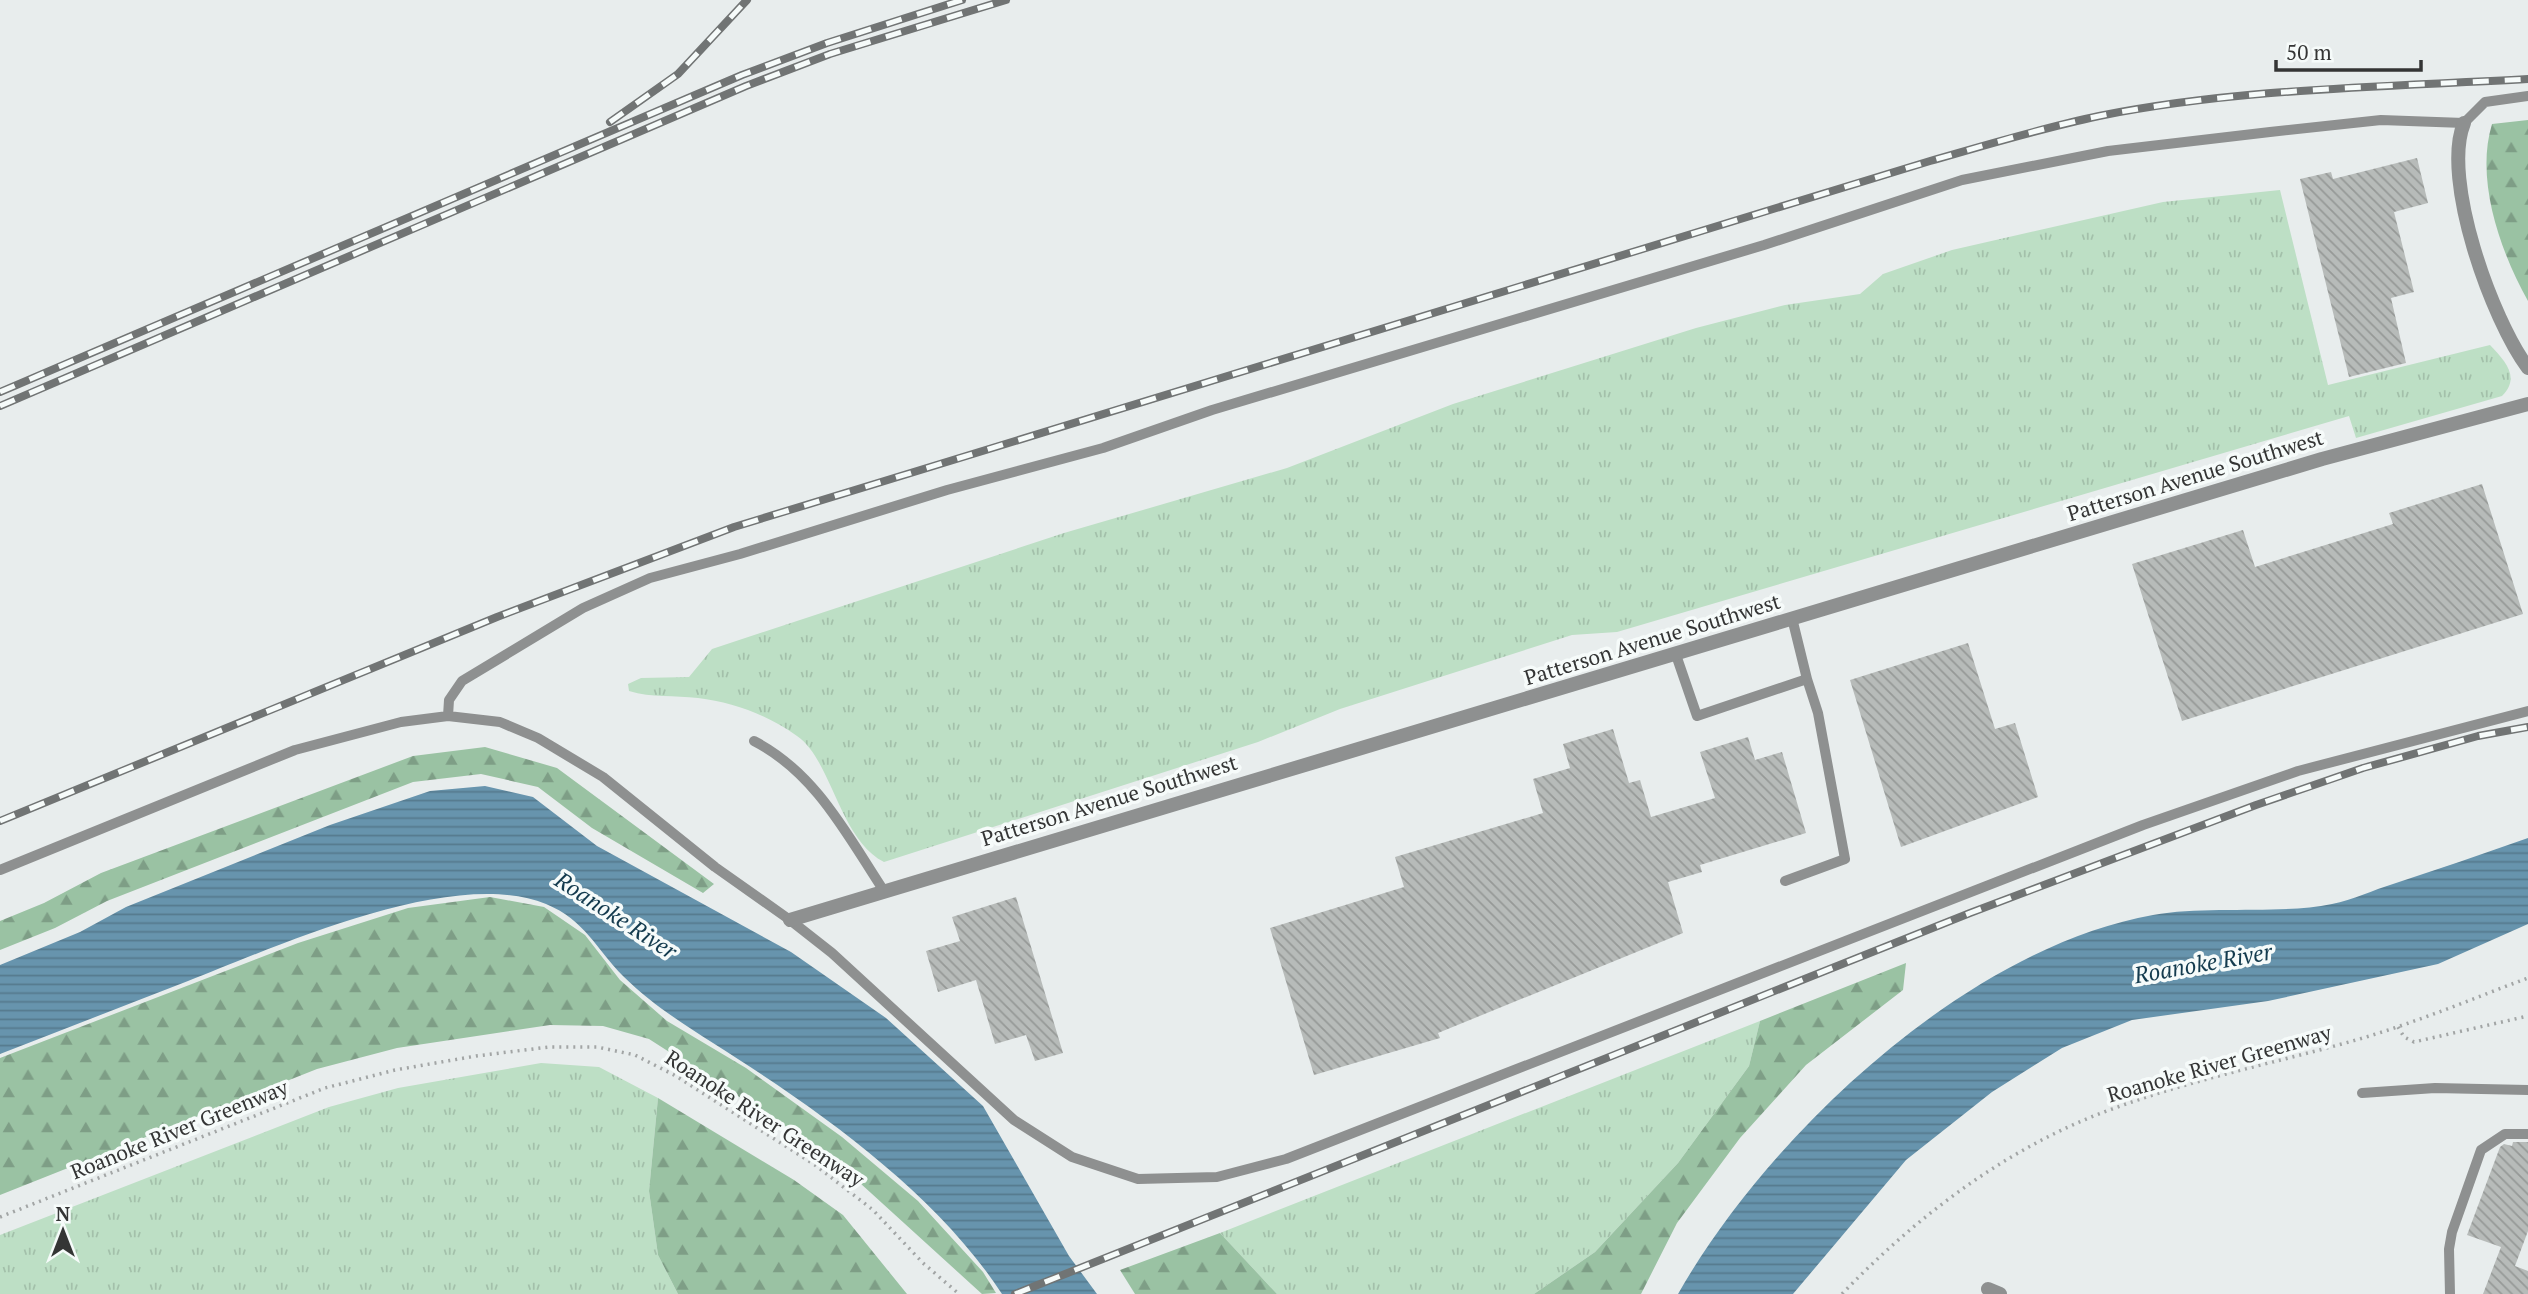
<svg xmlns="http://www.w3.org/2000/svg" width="2528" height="1294" viewBox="0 0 2528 1294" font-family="'PT Serif',serif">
  <defs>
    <pattern id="grass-tufts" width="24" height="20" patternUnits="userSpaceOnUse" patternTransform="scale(1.75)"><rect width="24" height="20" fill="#bddfc5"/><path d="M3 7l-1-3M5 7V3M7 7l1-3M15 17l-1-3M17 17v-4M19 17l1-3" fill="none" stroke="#a3c0aa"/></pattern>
    <pattern id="forest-firs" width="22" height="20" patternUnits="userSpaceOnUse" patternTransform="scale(1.75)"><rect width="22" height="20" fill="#9ac2a3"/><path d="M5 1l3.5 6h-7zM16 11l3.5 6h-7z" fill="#7e9e86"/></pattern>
    <pattern id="water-rules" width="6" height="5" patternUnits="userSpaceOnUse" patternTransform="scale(1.75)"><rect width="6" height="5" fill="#6794ad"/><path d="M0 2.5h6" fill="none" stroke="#567a8e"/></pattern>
    <pattern id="building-back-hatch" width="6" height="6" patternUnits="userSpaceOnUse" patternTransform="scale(1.75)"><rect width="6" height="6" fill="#b7bbb9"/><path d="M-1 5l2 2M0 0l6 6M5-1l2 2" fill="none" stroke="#969997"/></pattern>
  </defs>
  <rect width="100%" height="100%" fill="#e8eded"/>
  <!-- grass -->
  <path fill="url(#grass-tufts)" d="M2280 190 2328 385 2490 345C2505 361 2521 377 2502 396L2356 438 2349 416 1617 632 1572 635 1340 709 1258 742 884 862C839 839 832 760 797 736 768 715 733 702 698 698 674 695 652 698 629 691L628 684 641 678 689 677 712 649 1064 533 1287 468 1453 404 1696 328 1785 305 1860 294 1883 274 1952 250 2163 202Z
    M1760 1021 1749 1066 1678 1163 1595 1252 1534 1294H1277L1220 1233Z
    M541 1063 599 1067 658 1098 649 1191 658 1255 678 1294H0V1235L329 1107 398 1088Z"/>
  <!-- forest -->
  <path fill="url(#forest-firs)" d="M2528 120V301C2500 251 2475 180 2492 124Z
    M485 747 557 768 714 884 703 893 592 828 538 787 481 774 413 782 107 901 55 928 0 950V921L44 903 101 873 413 756Z
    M490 897 544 907 585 935 620 980 667 1021 746 1068 842 1137 918 1201 983 1272 996 1293 982 1294 827 1153 649 1039 603 1026 550 1025 397 1048 317 1069 0 1195V1058L298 943 408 908Z
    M1906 963 1903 990 1806 1065 1740 1138 1677 1223 1641 1294H1534L1595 1252 1678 1163 1749 1066 1760 1021Z
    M658 1098 794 1180 843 1215 907 1294H678L658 1255 649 1191Z
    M1220 1233 1277 1294H1135L1120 1270Z"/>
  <!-- water -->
  <path fill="url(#water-rules)" d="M485 786 533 797 597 846 791 952 886 1018 983 1106 1069 1256 1097 1294H1002C935 1191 816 1108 713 1043 682 1023 650 1003 623 976 597 950 585 920 546 904 453 866 278 946 188 981 125 1005 63 1030 0 1054V965L80 932 126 907 330 825 430 791Z
    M2528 838V924L2438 964 2268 1001 2132 1020 2062 1048 1992 1092 1906 1160 1793 1294H1678C1769 1134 1967 948 2153 915 2209 905 2278 915 2332 904 2353 900 2373 890 2393 884 2438 869 2483 854 2528 838Z"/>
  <!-- building -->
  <path fill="url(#building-back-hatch)" d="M2417 158 2428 203 2394 212 2414 292 2391 298 2406 363 2349 377 2300 179 2331 172 2333 179Z
    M2482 484 2523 614 2182 721 2132 564 2243 530 2255 567 2393 524 2389 513Z
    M1968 643 1995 729 2015 723 2038 797 1901 847 1850 680Z
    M1613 729 1629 783 1640 780 1651 817 1715 798 1700 752 1748 737 1755 760 1782 752 1806 833 1700 865 1702 872 1668 882 1683 933 1438 1033 1440 1038 1314 1075 1270 928 1404 887 1395 857 1543 813 1533 779 1570 768 1563 744Z
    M1016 897 1063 1053 1035 1061 1026 1035 995 1044 976 980 938 992 926 951 960 941 952 917Z
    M2513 1142H2528V1231L2515 1266 2528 1271V1294H2483L2501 1247 2467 1235 2500 1147 2504 1144 2512 1146Z"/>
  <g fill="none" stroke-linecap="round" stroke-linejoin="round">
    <!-- path -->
    <path stroke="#a2a5a5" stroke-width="3.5" stroke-dasharray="2 5" stroke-linecap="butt" d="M2398 1027 2404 1037 2414 1042 2528 1016
      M0 1217 325 1088 395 1070 476 1056 549 1047H597L635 1055 676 1076 815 1165 873 1210 923 1263 959 1294
      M1842 1294C1918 1215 2010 1145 2115 1108 2191 1080 2270 1064 2349 1042 2410 1025 2469 1000 2528 978"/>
    <!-- service -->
    <path stroke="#8e9090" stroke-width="10" d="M1675 652 1697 716 1807 679 1792 618
      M448 716 449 700 462 681 583 608 650 578 740 554 947 490 1103 448 1212 410 1764 245 1962 180 2108 151 2270 132 2381 120 2464 123 2485 102 2528 96
      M754 741C816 773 847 835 884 891
      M0 870 295 750 401 722 448 716 500 722 538 738 603 777 715 867 790 920 832 953 1014 1120 1072 1157 1138 1179 1217 1177 1286 1159 2143 825 2298 771 2528 711
      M1785 881 1845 859 1818 713 1807 679
      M2362 1093 2435 1088 2528 1090
      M2450 1294 2449 1249 2452 1232 2481 1150 2505 1134H2528"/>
    <!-- minor -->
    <path stroke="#8e9090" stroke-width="14" d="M2464 123C2441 179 2492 320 2528 368
      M790 920 2322 459 2528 404
      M1988 1289 2000 1294"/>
    <!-- rail casing -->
    <g stroke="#717474" stroke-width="8">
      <path id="rail" d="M610 122 678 74 747 0
        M0 392 742 75 827 43 962 0
        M0 406 746 86 830 54 1006 0
        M0 821 497 617 734 527 1930 161C1986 145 2042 128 2099 116 2239 88 2386 87 2528 79
        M1015 1294 1970 913 2256 805 2363 768 2478 736 2528 727"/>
    </g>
    <!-- rail -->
    <use href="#rail" stroke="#f6fbfa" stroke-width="5" stroke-dasharray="16" stroke-linecap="butt"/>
  </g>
  <g text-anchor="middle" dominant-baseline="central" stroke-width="7" stroke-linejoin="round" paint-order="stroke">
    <!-- street labels -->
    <g font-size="21" fill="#343535" stroke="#f6fbfa">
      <text transform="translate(2195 475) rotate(-17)">Patterson Avenue Southwest</text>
      <text transform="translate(1652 639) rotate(-17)">Patterson Avenue Southwest</text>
      <text transform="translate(1109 800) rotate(-17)">Patterson Avenue Southwest</text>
      <text transform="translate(2219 1063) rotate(-16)">Roanoke River Greenway</text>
      <text transform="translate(765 1118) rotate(33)">Roanoke River Greenway</text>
      <text transform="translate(179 1129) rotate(-22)">Roanoke River Greenway</text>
    </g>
    <!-- water labels -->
    <g font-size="23" font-style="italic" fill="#143b4e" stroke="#f6fbfa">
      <text transform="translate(616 915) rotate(33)">Roanoke River</text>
      <text transform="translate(2203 963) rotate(-10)">Roanoke River</text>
    </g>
  </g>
  <!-- north arrow -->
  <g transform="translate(63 1231)" stroke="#f6fbfa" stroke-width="5" paint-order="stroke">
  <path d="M0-5L12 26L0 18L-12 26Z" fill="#343535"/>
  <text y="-10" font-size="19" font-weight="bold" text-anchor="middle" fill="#343535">N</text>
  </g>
  <!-- scale -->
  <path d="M2276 60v10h145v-10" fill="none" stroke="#343535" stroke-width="3.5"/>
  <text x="2286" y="60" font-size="21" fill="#343535" stroke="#f6fbfa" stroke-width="5" paint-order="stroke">50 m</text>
</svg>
